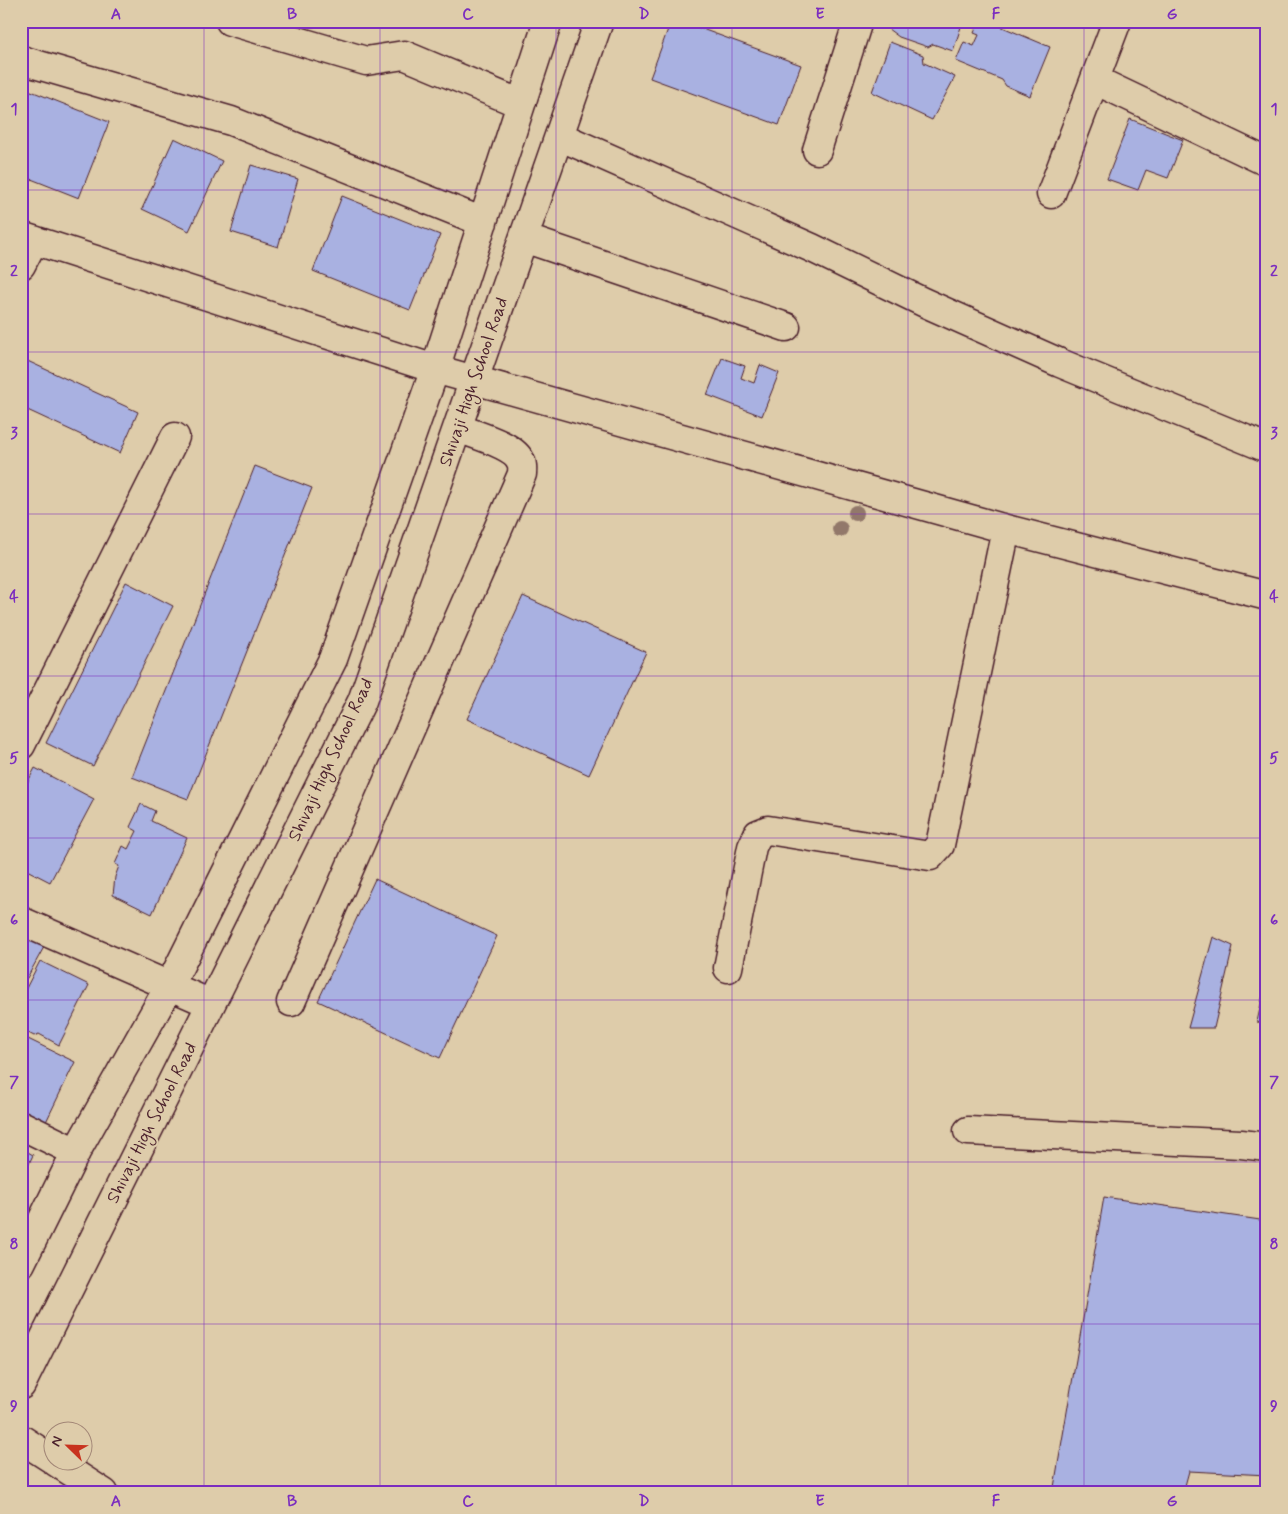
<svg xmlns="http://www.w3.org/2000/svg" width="1288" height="1514" viewBox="0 0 1288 1514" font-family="Mynerve,sans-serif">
  <rect width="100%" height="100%" fill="#deccaa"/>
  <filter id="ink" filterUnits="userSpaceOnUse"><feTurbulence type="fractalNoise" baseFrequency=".02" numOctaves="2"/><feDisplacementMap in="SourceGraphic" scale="10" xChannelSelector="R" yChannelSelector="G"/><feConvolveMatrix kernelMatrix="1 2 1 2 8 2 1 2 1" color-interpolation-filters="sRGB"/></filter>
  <g filter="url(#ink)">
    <!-- building -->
    <path fill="#a9b1e1" stroke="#4a1f2b" d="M671 21H680L801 65 779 125 650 78Z
      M881 21H963L953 51 933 44 928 47 899 37 880 23Z
      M979 21H988L1050 47 1030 96 1006 86 1002 80 956 61 964 42 974 46 979 35 974 33Z
      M890 42 923 55 924 63 955 77 932 120 872 92Z
      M21 87 109 122 79 198 21 175Z
      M1130 119 1183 140 1168 178 1146 170 1138 190 1107 179Z
      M174 138 222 161 189 231 142 209Z
      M251 165 298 179 278 247 231 232Z
      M342 196 440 235 410 310 313 271Z
      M21 358 138 412 120 453 21 407Z
      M722 358 745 366 741 378 754 383 760 365 779 373 762 416 707 395Z
      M255 466 312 488 188 799 132 777Z
      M126 582 173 606 93 766 46 743Z
      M523 596 646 652 589 775 467 719Z
      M35 768 94 799 50 882 21 867V795Z
      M141 804 155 811 151 821 187 838 152 914 113 895 115 877 119 866 115 864 123 846 128 849 137 831 130 827Z
      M375 879 497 936 440 1058 318 1001Z
      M21 935 44 947 27 978 21 982Z
      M1213 937 1233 946 1214 1028H1188Z
      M40 961 89 985 59 1045 39 1034 34 1036 21 1029V998Z
      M1267 976V1024L1257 1022Z
      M26 1038 75 1062 43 1128 21 1116V1047Z
      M21 1148 33 1155 21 1181Z
      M1104 1197 1267 1221V1475L1189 1471 1183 1493H1053Z"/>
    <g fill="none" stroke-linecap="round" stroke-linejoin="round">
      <!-- minor casing -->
      <g stroke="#4a1f2b" stroke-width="31">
        <path id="minor" d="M230 21 366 61 404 55 521 104
          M21 60 231 121 483 222
          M1095 80 1267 162
          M559 136 812 248 923 302 1060 363 1267 448
          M817 150 858 21
          M1051 194 1117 21
          M21 236 435 369 1006 529 1267 596
          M524 238 786 327
          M21 265 34 240
          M21 745 175 437
          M21 921 211 1004
          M728 968 752 847 758 834 768 830 930 856 940 845 1006 529
          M291 1002 522 474C522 471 523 466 521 462 515 445 475 435 458 428
          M21 1125 76 1152
          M968 1131 1241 1144 1267 1147
          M21 1263 76 1152 170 985 333 659 435 369 548 21
          M21 1385 362 701 599 21
          M21 1439 52 1459
          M56 1462 104 1493"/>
      </g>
      <!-- minor -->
      <use href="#minor" stroke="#deccaa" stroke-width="28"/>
    </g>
    <!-- trees -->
    <g fill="#92786b">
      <circle cx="856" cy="513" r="8"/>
      <circle cx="840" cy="529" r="8"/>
    </g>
  </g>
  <!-- grid -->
  <path fill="none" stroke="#7b2cbf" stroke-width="1" stroke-opacity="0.55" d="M204 21V1493M380 21V1493M556 21V1493M732 21V1493M908 21V1493M1084 21V1493M21 190H1267M21 352H1267M21 514H1267M21 676H1267M21 838H1267M21 1000H1267M21 1162H1267M21 1324H1267"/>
  <g text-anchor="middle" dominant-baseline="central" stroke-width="4" stroke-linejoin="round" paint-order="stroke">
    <!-- street labels -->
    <g font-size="18" fill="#4a1f2b" stroke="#deccaa">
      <text transform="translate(474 382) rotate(-71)">Shivaji High School Road</text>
      <text transform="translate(331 760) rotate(-65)">Shivaji High School Road</text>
      <text transform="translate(152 1123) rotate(-63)">Shivaji High School Road</text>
    </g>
  </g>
  <!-- margin -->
  <rect width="1288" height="1514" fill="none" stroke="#deccaa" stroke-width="55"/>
  <!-- north arrow -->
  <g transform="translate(68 1446) rotate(293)"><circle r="24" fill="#deccaa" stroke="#a38777"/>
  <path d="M0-4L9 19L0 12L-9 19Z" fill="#c8321e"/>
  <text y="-8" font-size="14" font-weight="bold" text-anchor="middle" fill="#4a1f2b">N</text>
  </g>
  <rect x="28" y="28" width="1232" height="1458" fill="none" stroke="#7b2cbf" stroke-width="2"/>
  <g font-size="16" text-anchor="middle" font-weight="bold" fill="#7b2cbf">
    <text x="116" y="19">A</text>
    <text x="292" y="19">B</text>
    <text x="468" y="19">C</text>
    <text x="644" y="19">D</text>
    <text x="820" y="19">E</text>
    <text x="996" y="19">F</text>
    <text x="1172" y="19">G</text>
    <text x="14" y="114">1</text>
    <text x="1274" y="114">1</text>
    <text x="14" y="276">2</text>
    <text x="1274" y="276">2</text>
    <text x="14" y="438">3</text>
    <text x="1274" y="438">3</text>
    <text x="14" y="601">4</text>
    <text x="1274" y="601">4</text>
    <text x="14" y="763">5</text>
    <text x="1274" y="763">5</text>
    <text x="14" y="925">6</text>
    <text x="1274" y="925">6</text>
    <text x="14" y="1087">7</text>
    <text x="1274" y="1087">7</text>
    <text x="14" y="1249">8</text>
    <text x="1274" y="1249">8</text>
    <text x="14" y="1411">9</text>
    <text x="1274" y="1411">9</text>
    <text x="116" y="1506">A</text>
    <text x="292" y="1506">B</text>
    <text x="468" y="1506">C</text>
    <text x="644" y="1506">D</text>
    <text x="820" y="1506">E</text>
    <text x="996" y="1506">F</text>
    <text x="1172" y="1506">G</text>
  </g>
</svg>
